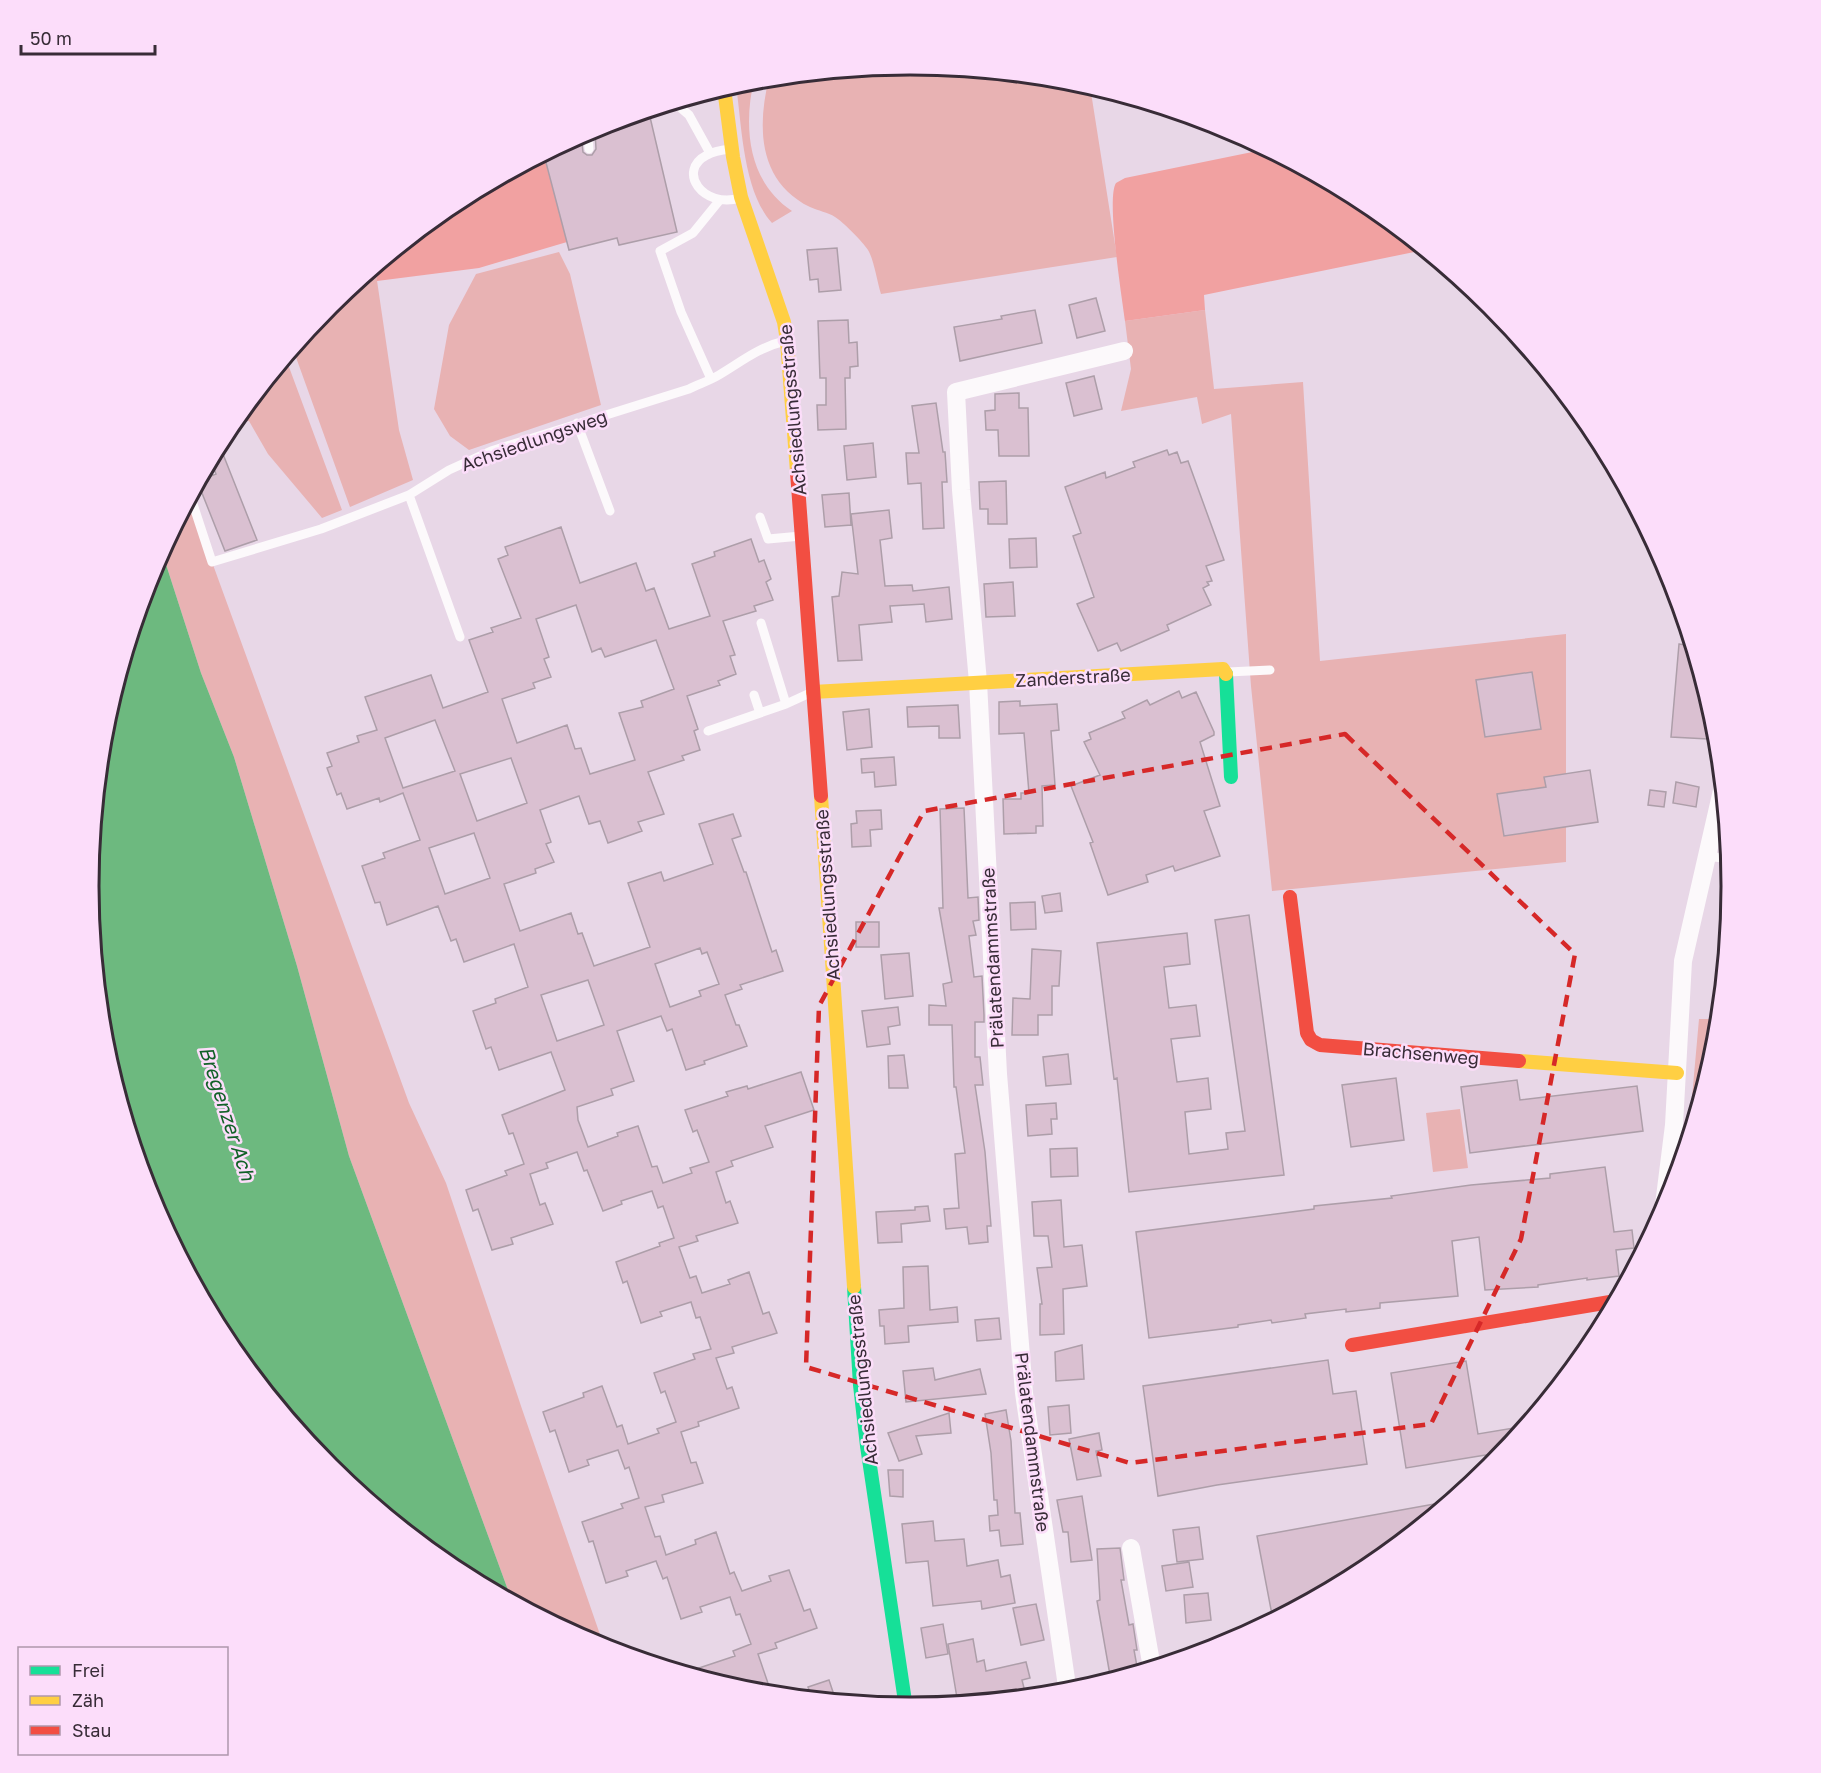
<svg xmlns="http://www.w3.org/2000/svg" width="1821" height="1773" viewBox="0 0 1821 1773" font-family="'Golos Text',sans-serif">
  <rect width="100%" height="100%" fill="#e8d7e7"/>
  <!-- green -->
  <path fill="#e8b2b3" d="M911 65 1071 80 1090 86 1117 257 881 294C877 281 874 260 868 250 863 242 842 221 835 217 828 212 818 211 810 207 758 181 757 127 769 78Z
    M754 80C743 127 748 182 792 211L772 223C743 191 742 127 736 85Z
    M559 252 570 274 601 405 469 450 450 436 434 409 449 325 476 274Z
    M375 267 399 430 413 480 350 507 293 349 330 305Z
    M1205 310 1214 389 1303 382 1320 661 1566 634V862L1272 891 1251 686 1231 414 1202 424 1197 397 1121 411 1131 369 1125 321Z
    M280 366 289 367 342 510 322 518 268 454 249 421 233 423Z
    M191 498 212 562 409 1103 446 1183 522 1409 605 1649 596 1646 512 1601 349 1156 297 966 234 757 201 673 162 552Z
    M1699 1019H1719L1717 1047 1688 1142Z
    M1460 1109 1468 1168 1433 1172 1426 1113Z"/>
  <!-- forest -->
  <path fill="#f1a1a1" d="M1267 149 1367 203 1424 250 1204 295 1205 310 1125 321C1122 298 1106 198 1116 183L1125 178Z
    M544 155 567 242 479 268 377 281 375 267 454 203Z"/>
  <!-- water -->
  <path fill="#6db97f" d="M162 552 201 673 234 757 297 966 349 1156 512 1601 454 1570 329 1467 227 1343 151 1201 104 1047 89 886 104 726 151 572Z"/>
  <!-- building -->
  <path fill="#dac0d1" stroke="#ad9ea9" stroke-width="1.5" fill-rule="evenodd" d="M650 117 677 232 619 245 617 238 569 250 544 155 581 135 583 152 587 155H592L596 149 595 130Z
    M837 248 841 290 819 292 818 279 810 280 807 250Z
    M1096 298 1105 331 1077 338 1069 305Z
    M1035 310 1042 343 960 361 954 327 1002 319 1001 316Z
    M848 320 849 343 857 342 858 366 850 367V378H845L846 429 818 430 817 405H826V378H820L818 321Z
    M1094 376 1102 409 1074 416 1066 383Z
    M1019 393V408H1028L1029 456H999L998 430H986L985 411 995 410V394Z
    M936 403 943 452H945L947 482H942L944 528 923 529 921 483 908 484 906 453H919L912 406Z
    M873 443 876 477 847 480 844 446Z
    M219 444 257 540 225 551 198 483 200 480 216 474 211 461Z
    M1167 450 1169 455 1177 452 1181 463 1188 461 1224 560 1206 566 1212 581 1207 582 1209 585 1203 588 1211 605 1167 625 1169 630 1121 651 1117 643 1098 651 1077 604 1094 597 1073 536 1081 533 1065 487 1105 472 1106 478 1135 467 1133 462Z
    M1006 481 1007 524H988V509H980L979 482Z
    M849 493 851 525 825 527 822 495Z
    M889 510 892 538 880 540 885 586 912 585 913 591 949 587 952 619 926 622 924 604 890 606 892 622 859 625 862 660 838 661 832 597 839 596 842 572 858 574 851 514Z
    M561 527 580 583 636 563 646 591 654 588 669 629 710 616 692 564 715 556 714 552 751 539 759 562 764 560 771 579 766 582 773 600 754 606 756 611 723 621 735 655 730 656 736 674 718 681 720 685 687 696 698 729 694 731 700 750 682 756 684 760 648 772 664 814 638 822 642 831 608 843 600 821 589 824 579 796 540 810 551 842 546 844 554 862 535 869 536 873 504 884 520 931 571 913 578 934 582 933 594 966 650 947 628 883 661 872 664 881 713 864 699 824 733 814 741 836 732 839 744 872H746L772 952 776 950 783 971 740 985 742 989 725 995 736 1025H739L747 1046 704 1061 705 1064 686 1070 672 1029 667 1031 661 1016 617 1031 634 1081 611 1089 613 1095 577 1107 578 1120 588 1147 618 1136 617 1133 638 1126 652 1167 657 1166 663 1183 692 1173 690 1168 709 1162 697 1130 693 1132 685 1110 728 1096 726 1092 747 1086 748 1089 801 1072 814 1110 765 1126 773 1147 731 1161 733 1166 716 1172 726 1203 730 1201 738 1223 696 1236 698 1241 679 1247 690 1278 696 1276 702 1293 730 1284 728 1280 749 1272 763 1314 769 1312 777 1333 732 1347 734 1353 716 1358 727 1389 732 1387 739 1408 698 1422 699 1426 681 1432 691 1463 696 1462 703 1483 662 1495 664 1502 645 1507 655 1537 660 1536 666 1555 696 1544 695 1540 716 1532 730 1574 734 1572 742 1591 771 1581 769 1576 789 1570 804 1611 810 1609 817 1628 775 1643 777 1648 758 1654 772 1695 750 1693 684 1673 735 1656 733 1651 751 1644 740 1614 736 1615 730 1597 700 1607 702 1612 681 1619 667 1577 663 1579 656 1561 626 1571 628 1576 606 1583 593 1541 589 1542 582 1522 623 1508 621 1504 639 1498 629 1467 625 1469 618 1450 587 1460 589 1465 569 1472 555 1430 550 1432 543 1412 584 1397 583 1393 602 1386 617 1427 622 1425 628 1444 659 1433 657 1429 676 1422 665 1391 661 1393 654 1373 695 1359 693 1354 711 1349 700 1317 696 1318 691 1302 660 1312 662 1316 641 1323 627 1281 623 1283 616 1262 660 1246 659 1243 674 1238 663 1206 658 1208 652 1191 621 1201 622 1204 603 1211 587 1170 584 1171 577 1152 546 1163 548 1168 530 1174 540 1205 545 1203 553 1224 511 1238 513 1244 492 1250 478 1209 473 1211 466 1190 507 1175 505 1171 524 1164 513 1133 509 1134 502 1115 565 1090 551 1052 499 1070 491 1047 486 1049 473 1011 496 1003 495 999 528 987 514 944 464 962 456 939 451 941 438 906 387 925 380 902 375 903 362 866 385 858 383 853 420 840 403 793 380 802 379 798 347 809 341 793 337 795 327 768 332 766 327 753 359 742 357 736 377 730 365 697 431 675 443 708 488 692 469 640 493 632 491 628 521 618 498 559 508 555 505 547ZM576 605 592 652 601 648 605 657 656 640 674 689 641 701 643 707 619 713 635 760 590 774 581 748 575 749 567 725 517 743 502 699 535 688 533 683 551 677 544 659 549 657 536 619ZM435 720 455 771 403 788 385 738ZM511 758 527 803 477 821 460 774ZM474 833 490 878 445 894 429 848ZM700 948 702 954 707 952 719 984 699 991 701 996 670 1007 655 964ZM588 980 604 1025 557 1041 541 995Z
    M1036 538 1037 567 1010 568 1009 539Z
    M1013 582 1015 616 986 617 984 584Z
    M1679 644 1692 646 1711 706 1708 739 1671 737Z
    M1532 672 1541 729 1485 737 1476 680Z
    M1179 691 1182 698 1196 692 1214 732V735L1200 742 1220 806 1204 811 1220 856 1175 871 1173 866 1146 875 1148 882 1108 895 1090 843 1093 842 1071 786 1100 775 1084 742 1091 739 1089 733 1125 718 1122 712 1147 700 1150 705Z
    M1020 701V706L1057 704 1059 730 1051 731 1055 785 1042 786 1043 826H1036V833L1004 834 1003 799H1021V793H1029L1024 733 999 734V702Z
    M958 705 960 738H939V726L908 727 907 707Z
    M869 709 872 747 847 750 843 712Z
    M894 757 896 785 875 787 874 772 862 773 861 759Z
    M1590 770 1598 822 1504 836 1497 794 1546 787 1544 777Z
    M1676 782 1699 787 1696 807 1673 803Z
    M1650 790 1666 792 1664 807 1648 805Z
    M964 808 968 898 978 897 979 920 973 921 976 935 969 936 974 977 982 976 984 1015V1022H975V1057H980L983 1085H975L985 1152 991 1226H987L988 1242 969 1244 967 1227 946 1229 944 1209 959 1208 955 1154 965 1153 956 1087H954L952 1025H929V1005L946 1006 943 984 952 982 939 908H943L940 809Z
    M881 810 882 829 870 830 871 846 852 847 851 824 857 823 856 811Z
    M1060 893 1062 911 1045 913 1042 896Z
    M1035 902 1036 929 1011 930 1010 903Z
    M1249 915 1284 1175 1129 1192 1117 1078 1114 1079 1097 943 1187 933 1190 964 1164 967 1169 1008 1196 1005 1200 1036 1171 1039 1177 1082 1208 1078 1211 1109 1185 1112 1189 1154 1228 1149 1226 1133 1245 1131 1215 920Z
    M856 922H879V947H856Z
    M1032 949 1061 951 1059 986H1052V1015H1038V1035H1012L1013 998 1030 999Z
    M909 953 913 996 885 999 881 955Z
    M898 1007 900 1025 888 1027 890 1044 867 1047 862 1011Z
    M1068 1054 1071 1084 1046 1086 1043 1057Z
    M904 1055 908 1088H889L888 1056Z
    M1396 1078 1404 1140 1351 1147 1342 1085Z
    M1517 1080 1520 1100 1637 1086 1643 1131 1470 1153 1461 1087Z
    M1056 1103 1057 1119H1051L1052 1134 1028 1136 1026 1105Z
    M1077 1148 1078 1176 1051 1177 1050 1149Z
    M1605 1167 1614 1232 1632 1230 1634 1248 1616 1250 1619 1276 1587 1280V1278L1538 1285V1287L1485 1290 1479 1237 1452 1241 1458 1296 1380 1303V1308L1346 1312V1309L1305 1314 1306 1318 1272 1323 1271 1320 1238 1325V1327L1149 1338 1136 1232 1314 1209V1206L1392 1198 1391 1196 1471 1185 1550 1178V1174Z
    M1061 1200 1064 1247 1082 1245 1087 1286 1063 1289 1064 1334 1040 1335V1304H1042L1037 1268 1052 1267 1048 1236H1034L1032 1202Z
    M928 1206 930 1221 901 1224 902 1242 878 1243 876 1212 915 1210V1207Z
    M928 1266 930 1310 957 1307 958 1322 908 1326 909 1342 885 1344 884 1326H880L879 1310 904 1308 903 1267Z
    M999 1318 1001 1339 977 1341 975 1320Z
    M1082 1345 1084 1379 1056 1381 1055 1352Z
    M1328 1360 1333 1394 1356 1391 1367 1464 1217 1485 1158 1496 1143 1386Z
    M1466 1361 1478 1434 1526 1426 1504 1452 1406 1468 1391 1373Z
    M933 1368 935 1380 980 1369 986 1394 906 1402 903 1371Z
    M1069 1405 1071 1433 1050 1435 1048 1407Z
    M1006 1410 1011 1441 1015 1513H1020L1023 1544 1001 1546 999 1530 990 1531 989 1516 998 1515 997 1500H994L991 1453 985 1414Z
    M949 1413 951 1433 916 1436 922 1454 899 1461 888 1433Z
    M1099 1433 1102 1450 1096 1451 1101 1476 1077 1480 1069 1439Z
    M888 1470H903V1497L890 1496Z
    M1082 1496 1092 1560 1071 1562 1068 1532H1063L1057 1500Z
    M1451 1501 1367 1570 1273 1620 1257 1536Z
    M933 1521 935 1541 964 1539 967 1566 998 1560 1001 1577 1010 1575 1015 1603 982 1609 981 1601 933 1606 928 1561 906 1563 902 1524Z
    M1199 1527 1203 1559 1177 1562 1173 1530Z
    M1120 1548 1124 1580H1121L1129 1625 1133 1624 1137 1650H1134L1138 1672 1111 1681 1097 1601 1100 1600 1097 1549Z
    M1189 1562 1193 1587 1166 1591 1162 1566Z
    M1208 1593 1211 1620 1186 1623 1184 1595Z
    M1036 1604 1044 1640 1021 1645 1013 1608Z
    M943 1624 948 1654 926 1658 921 1628Z
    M973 1639 977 1662 984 1660 986 1671 1026 1662 1030 1678 1022 1680 1026 1696 958 1704 948 1644Z
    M829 1680 836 1701 812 1699 808 1687Z"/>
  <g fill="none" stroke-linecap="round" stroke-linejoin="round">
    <!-- lane -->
    <path stroke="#fcf9fb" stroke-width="9" d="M675 103 689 115 710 153
      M588 131 589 149
      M730 149C722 150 714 151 707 155 676 171 703 209 740 198
      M711 379 681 312 660 251 693 233 719 201
      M577 423 610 511
      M409 495 460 637
      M191 498 212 562 321 529 409 495 449 470 491 451 689 389C699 384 709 381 719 375 741 362 759 347 785 341
      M760 517 768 539 801 536
      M761 623 786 704
      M1228 672 1270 670
      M754 695 760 713
      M708 731 786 704 810 693
      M1707 856 1730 859"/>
    <!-- street -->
    <path stroke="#fcf9fb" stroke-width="18" d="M1663 1213 1674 1125 1683 961 1723 786
      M1131 1548 1152 1668
      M1068 1693 1024 1393 998 1074 978 682 961 490 956 392 1124 351"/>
    <!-- fast -->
    <path stroke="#16e098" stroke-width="14" d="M1226 674 1231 777
      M854 1287 860 1385 867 1446 906 1708"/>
    <!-- slow -->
    <path stroke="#ffcf43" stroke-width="14" d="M724 88 733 157 741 197 784 322 787 341 797 472
      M813 692 1223 669 1226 674
      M821 796 854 1287
      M1519 1061 1677 1073"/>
    <!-- jam -->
    <path stroke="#f24e42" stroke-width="14" d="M797 472 821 796
      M1290 897 1307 1033 1311 1040 1320 1045 1519 1061
      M1352 1345 1616 1301"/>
  </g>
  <!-- marked area -->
  <path fill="none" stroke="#d62828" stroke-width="4.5" stroke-dasharray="12 8" stroke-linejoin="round" d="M1345 734 1575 954 1521 1239 1431 1424 1130 1463 806 1367 819 1006 924 811Z"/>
  <g text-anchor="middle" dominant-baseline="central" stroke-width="5" stroke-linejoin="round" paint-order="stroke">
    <!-- street labels -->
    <g font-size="18" fill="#382c37" stroke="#fcddfa">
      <text transform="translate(792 410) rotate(-95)">Achsiedlungsstraße</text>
      <text transform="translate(534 440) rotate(-19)">Achsiedlungsweg</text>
      <text transform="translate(1073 677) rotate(-3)">Zanderstraße</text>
      <text transform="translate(827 895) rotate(-94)">Achsiedlungsstraße</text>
      <text transform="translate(992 958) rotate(-93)">Prälatendammstraße</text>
      <text transform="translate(1421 1053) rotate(5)">Brachsenweg</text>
      <text transform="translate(862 1380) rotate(-96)">Achsiedlungsstraße</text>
      <text transform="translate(1033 1442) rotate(83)">Prälatendammstraße</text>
    </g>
    <!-- water labels -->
    <g font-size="20" font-style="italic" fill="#116127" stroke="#fcddfa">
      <text transform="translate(228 1113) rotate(72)">Bregenzer Ach</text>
    </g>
  </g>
  <!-- crop -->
  <path d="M0 0H1821V1773H0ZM99 886a811 811 0 1 1 1622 0a811 811 0 1 1-1622 0Z" fill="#fcddfa" fill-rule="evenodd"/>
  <path fill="none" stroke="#382c37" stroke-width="3" d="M99 886a811 811 0 1 1 1622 0a811 811 0 1 1-1622 0Z"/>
  <!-- legend -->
  <rect x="18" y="1647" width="210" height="108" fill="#fcddfa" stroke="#ae96ac" stroke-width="1.5"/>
  <rect x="30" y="1666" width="30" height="9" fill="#16e098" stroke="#ae96ac" stroke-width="1.5"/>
  <text x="72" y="1677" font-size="18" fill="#382c37">Frei</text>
  <rect x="30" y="1696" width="30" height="9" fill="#ffcf43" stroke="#ae96ac" stroke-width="1.5"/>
  <text x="72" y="1707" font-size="18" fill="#382c37">Zäh</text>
  <rect x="30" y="1726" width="30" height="9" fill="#f24e42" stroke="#ae96ac" stroke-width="1.5"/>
  <text x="72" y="1737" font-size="18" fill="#382c37">Stau</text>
  <!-- scale -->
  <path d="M21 45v9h134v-9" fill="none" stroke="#382c37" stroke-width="3"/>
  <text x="30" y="45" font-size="18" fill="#382c37" stroke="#fcddfa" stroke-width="4.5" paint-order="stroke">50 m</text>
</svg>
